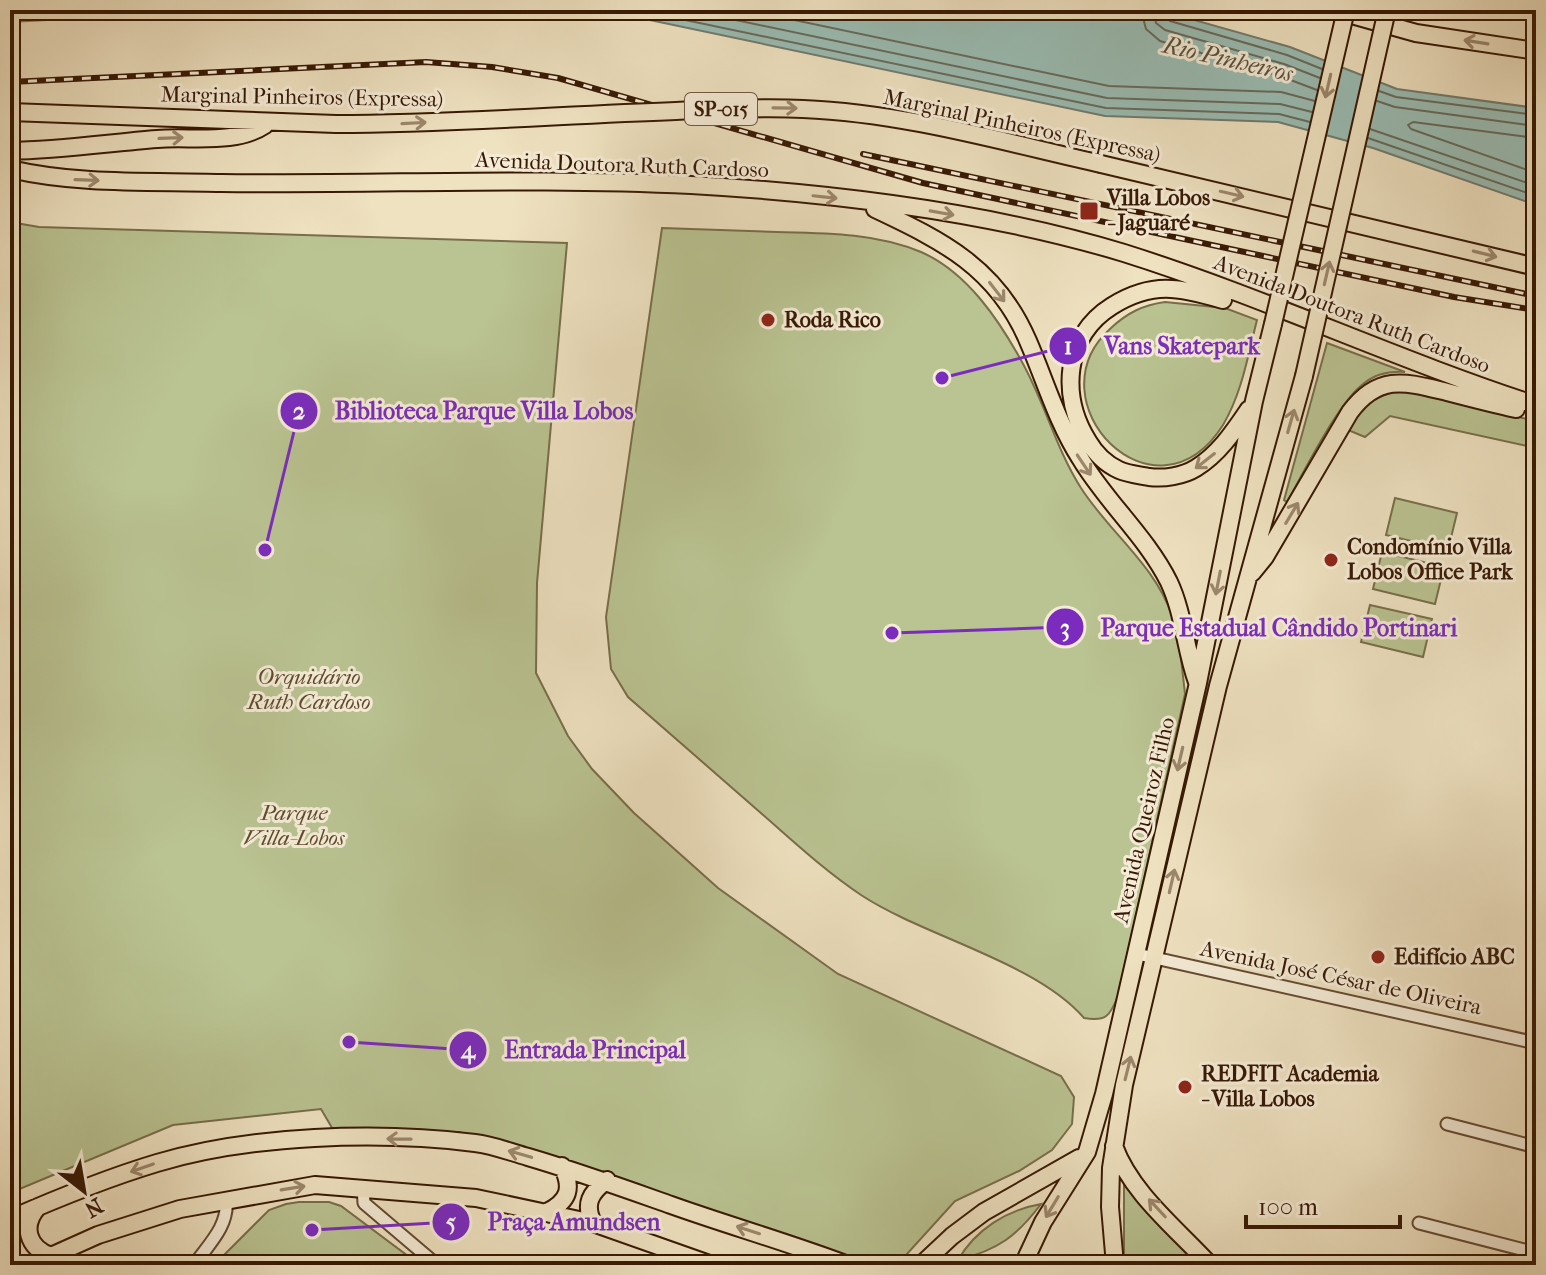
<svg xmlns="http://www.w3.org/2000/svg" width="1546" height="1275" viewBox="0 0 1546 1275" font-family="'IM FELL French Canon',serif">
  <rect width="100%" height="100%" fill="#efe2c1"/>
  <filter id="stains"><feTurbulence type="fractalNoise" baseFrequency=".0025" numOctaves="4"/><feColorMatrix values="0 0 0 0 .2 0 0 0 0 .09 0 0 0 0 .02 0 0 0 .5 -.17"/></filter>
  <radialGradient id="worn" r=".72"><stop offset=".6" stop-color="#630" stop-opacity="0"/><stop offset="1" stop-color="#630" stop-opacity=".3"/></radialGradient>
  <!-- green -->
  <path fill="#bac392" stroke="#786e4a" stroke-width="2" d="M10 222 39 227 567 243 537 583 536 673 568 736 592 769 634 813 689 862 718 888 838 974 1061 1076 1074 1097 1072 1124 1052 1150 1019 1171 955 1201 897 1265H860L839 1259 577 1166 459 1132 335 1133 321 1109 173 1125 10 1193Z
    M662 228C701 229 739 231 777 232 825 233 877 233 921 252 967 272 999 320 1022 362 1045 403 1056 449 1081 488 1109 532 1156 566 1172 616 1180 641 1182 668 1185 694L1118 996C1110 1016 1106 1022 1084 1018 1036 962 925 937 861 895 825 871 794 842 762 814 717 775 673 736 628 697L611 669 606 617Z
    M1165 302 1225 308 1257 320C1248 355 1242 393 1223 425 1155 532 1029 401 1111 328 1127 313 1143 305 1165 302Z
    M1327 343 1405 372C1390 371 1375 374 1363 384 1338 403 1304 472 1287 502L1284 500Z
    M1400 390 1536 421V448L1390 416 1365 437 1348 430C1361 406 1373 397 1400 390Z
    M1395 498 1457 513 1448 550 1386 535Z
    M1382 552 1444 567 1435 604 1373 589Z
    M1370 605 1432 619 1423 657 1361 642Z
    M1124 1184 1198 1265H1124Z
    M299 1202H329L341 1206 420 1265H214L269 1210 286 1204Z
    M1041 1204C1017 1236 998 1250 958 1260 976 1229 1007 1210 1041 1204Z"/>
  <!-- water -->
  <path fill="#9abdb4" stroke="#727b6d" stroke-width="2" d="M10 10H238L10 22Z
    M529 10H1159L1290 47 1397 89 1536 108V205L1373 148 1278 122 1105 116 645 19Z"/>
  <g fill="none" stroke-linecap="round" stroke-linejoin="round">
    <!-- shore -->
    <path stroke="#686a5c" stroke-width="2" d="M628 10 647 12 1106 108 1279 114 1310 122
      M688 10 1107 98 1280 104 1312 112
      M746 10 1109 86 1281 92 1315 101
      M1141 10 1146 29 1160 41 1280 76 1317 90
      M1153 10 1156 23 1165 30 1284 64 1320 78
      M1163 10 1165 17 1170 21 1287 55 1322 69
      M1379 91 1396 97 1536 115
      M1377 101 1395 107 1536 126
      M1370 129 1536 186
      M1368 138 1536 196
      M1536 138 1413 122 1408 125 1411 129 1536 173"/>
    <!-- minor casing -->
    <g stroke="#654a32" stroke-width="15">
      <path id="minor" d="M1137 954 1536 1043
        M1447 1124 1536 1147
        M363 1187 364 1203 437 1265
        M1419 1223 1536 1253
        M194 1265C208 1245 229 1226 226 1200"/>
    </g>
    <!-- highway casing -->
    <g stroke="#371803" stroke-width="20">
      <path id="highway" d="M1334 10 1416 33 1536 51
        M10 112 336 124
        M10 151C60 150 108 143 157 139 191 136 235 145 265 125
        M1101 164 1536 267
        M10 169C79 185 150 181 221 183 377 185 534 177 691 185 832 193 989 212 1124 253 1264 297 1397 360 1536 405
        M875 209C943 241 997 268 1028 341 1045 380 1057 422 1080 458 1106 502 1146 536 1169 582 1184 614 1185 649 1197 682
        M1223 300C1179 287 1152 281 1112 306 1064 336 1060 396 1088 441 1095 453 1106 464 1119 470 1128 474 1139 475 1149 477 1164 479 1183 476 1196 468 1219 454 1234 431 1249 409
        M1252 573 1265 557 1350 412C1379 373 1406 382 1447 392 1470 398 1493 404 1516 409
        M1114 1146C1131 1193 1177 1229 1210 1265
        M38 1207C21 1226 28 1248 51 1256
        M547 1212C569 1201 573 1188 562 1166
        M10 1219C58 1198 107 1178 157 1163 250 1135 378 1131 475 1143 493 1145 510 1152 528 1157 576 1171 623 1188 671 1205 730 1226 790 1243 848 1265
        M593 1223C584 1204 590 1193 607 1180
        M31 1265 98 1235 180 1209 315 1185 476 1198 593 1223 712 1265
        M921 1265 952 1236 984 1212 1079 1158
        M1023 1265 1043 1222 1087 1152 1104 1094 1198 683 1254 401 1273 324
        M1115 1265 1110 1207 1111 1168 1124 1085 1218 686 1304 376"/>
    </g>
    <!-- minor -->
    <use href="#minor" stroke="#f5ecd7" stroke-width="11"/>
    <!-- highway -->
    <use href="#highway" stroke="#efe2c1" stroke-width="16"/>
    <!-- rail casing -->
    <g stroke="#371803" stroke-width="6">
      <path id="rail" d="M10 82 426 62 492 67 558 78 923 183 1454 297 1536 310
        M863 154 1536 296"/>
    </g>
    <!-- rail -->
    <use href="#rail" stroke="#f5ecd7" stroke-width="3" stroke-dasharray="9" stroke-linecap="butt"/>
    <!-- highway-bridge casing -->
    <g stroke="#371803" stroke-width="20" stroke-linecap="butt">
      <path id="highway-bridge" d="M336 124C449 124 562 115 676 111 718 109 760 107 803 109 904 113 1003 142 1101 164
        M1273 324 1346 10
        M1304 376 1387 10"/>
    </g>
    <!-- highway-bridge -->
    <use href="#highway-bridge" stroke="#efe2c1" stroke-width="16"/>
  </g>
  <!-- one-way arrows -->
  <defs><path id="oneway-shaft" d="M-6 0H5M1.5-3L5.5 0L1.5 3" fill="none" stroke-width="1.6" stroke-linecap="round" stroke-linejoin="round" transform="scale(2)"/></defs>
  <g stroke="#9c876c">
    <use href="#oneway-shaft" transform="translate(1476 42) rotate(-171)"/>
    <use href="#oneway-shaft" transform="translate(1328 86) rotate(103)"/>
    <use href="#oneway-shaft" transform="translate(785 108) rotate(1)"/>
    <use href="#oneway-shaft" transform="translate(414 123) rotate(-3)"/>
    <use href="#oneway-shaft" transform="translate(171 138) rotate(-2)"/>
    <use href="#oneway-shaft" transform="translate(87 180) rotate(2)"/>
    <use href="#oneway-shaft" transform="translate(1232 194) rotate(13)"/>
    <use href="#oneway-shaft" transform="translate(825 197) rotate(6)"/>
    <use href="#oneway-shaft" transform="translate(942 213) rotate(10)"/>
    <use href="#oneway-shaft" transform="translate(1485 254) rotate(14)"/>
    <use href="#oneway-shaft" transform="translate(1327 273) rotate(-77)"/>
    <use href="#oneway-shaft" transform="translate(997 292) rotate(52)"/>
    <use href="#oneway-shaft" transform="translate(1291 421) rotate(-74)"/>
    <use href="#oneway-shaft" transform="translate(1205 461) rotate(142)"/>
    <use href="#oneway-shaft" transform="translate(1084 465) rotate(56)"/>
    <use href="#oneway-shaft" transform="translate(1292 513) rotate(-59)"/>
    <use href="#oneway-shaft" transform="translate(1218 583) rotate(101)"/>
    <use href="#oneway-shaft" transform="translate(1180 759) rotate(103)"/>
    <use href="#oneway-shaft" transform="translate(1172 881) rotate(-77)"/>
    <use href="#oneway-shaft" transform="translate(1128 1068) rotate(-76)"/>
    <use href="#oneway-shaft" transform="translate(399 1139) rotate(-179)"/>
    <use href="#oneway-shaft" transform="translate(520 1154) rotate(-164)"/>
    <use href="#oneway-shaft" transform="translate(142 1168) rotate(161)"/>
    <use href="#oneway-shaft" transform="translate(293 1188) rotate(-9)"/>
    <use href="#oneway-shaft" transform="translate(1052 1207) rotate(121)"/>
    <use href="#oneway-shaft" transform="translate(1157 1208) rotate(-133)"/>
    <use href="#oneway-shaft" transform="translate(748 1230) rotate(-162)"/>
  </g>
  <!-- markers -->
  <g fill="#8f2418" stroke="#f5ecd7" stroke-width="3">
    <rect x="1079" y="201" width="20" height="20" rx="4"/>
    <circle cx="768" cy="320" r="8"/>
    <circle cx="1331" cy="560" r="8"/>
    <circle cx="1378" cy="957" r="8"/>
    <circle cx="1185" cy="1087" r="8"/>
  </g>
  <g text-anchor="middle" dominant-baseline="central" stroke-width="6" stroke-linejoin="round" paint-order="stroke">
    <!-- shield labels -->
    <rect fill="#f5ecd7" stroke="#705843" stroke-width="2" x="685" y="93" width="72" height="32" rx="6"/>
    <g font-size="20" font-weight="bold" fill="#371803">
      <text x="721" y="109">SP-015</text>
    </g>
    <!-- street labels -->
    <g font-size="22" fill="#371803" stroke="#f5ecd7">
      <text transform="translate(302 97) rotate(1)">Marginal Pinheiros (Expressa)</text>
      <text transform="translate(1022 126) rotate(12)">Marginal Pinheiros (Expressa)</text>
      <text transform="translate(622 165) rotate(2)">Avenida Doutora Ruth Cardoso</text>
      <text transform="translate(1352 314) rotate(21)">Avenida Doutora Ruth Cardoso</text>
      <text transform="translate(1144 820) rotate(-77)">Avenida Queiroz Filho</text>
      <text transform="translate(1341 978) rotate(12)">Avenida José César de Oliveira</text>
    </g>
    <!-- poi labels -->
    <g font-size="22" font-weight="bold" fill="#371803" stroke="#f5ecd7" text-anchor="start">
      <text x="1107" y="198">Villa Lobos<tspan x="1107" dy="25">- Jaguaré</tspan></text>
      <text x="784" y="320">Roda Rico</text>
      <text x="1347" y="547">Condomínio Villa<tspan x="1347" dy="25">Lobos Office Park</tspan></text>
      <text x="1394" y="957">Edifício ABC</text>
      <text x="1201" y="1074">REDFIT Academia<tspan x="1201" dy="25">- Villa Lobos</tspan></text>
    </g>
    <!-- park labels -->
    <g font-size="22" font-style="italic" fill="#5e4b2e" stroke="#f5ecd7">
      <text x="309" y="677">Orquidário<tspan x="309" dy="25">Ruth Cardoso</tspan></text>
      <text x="294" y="813">Parque<tspan x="294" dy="25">Villa-Lobos</tspan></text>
    </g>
    <!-- water labels -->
    <g font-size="24" font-style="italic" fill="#5a5241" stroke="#f5ecd7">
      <text transform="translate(1228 59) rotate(13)">Rio Pinheiros</text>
    </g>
  </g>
  <!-- callouts -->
  <path fill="none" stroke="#7b2cbf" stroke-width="3" d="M942 378L1068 346M265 550L299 411M892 633L1065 627M349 1042L468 1050M312 1230L451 1222"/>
  <g fill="#7b2cbf" stroke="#f5ecd7" stroke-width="3">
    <circle cx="942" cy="378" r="8"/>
    <circle cx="265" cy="550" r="8"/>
    <circle cx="892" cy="633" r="8"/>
    <circle cx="349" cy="1042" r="8"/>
    <circle cx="312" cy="1230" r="8"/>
    <circle cx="1068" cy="346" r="20"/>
    <circle cx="299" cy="411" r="20"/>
    <circle cx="1065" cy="627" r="20"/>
    <circle cx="468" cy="1050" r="20"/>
    <circle cx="451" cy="1222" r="20"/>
  </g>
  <g font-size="24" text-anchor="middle" font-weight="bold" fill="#fff">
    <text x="1068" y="354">1</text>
    <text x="299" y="419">2</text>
    <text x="1065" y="636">3</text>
    <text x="468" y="1058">4</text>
    <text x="451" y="1230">5</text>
  </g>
  <g font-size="24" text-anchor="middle" font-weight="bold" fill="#7b2cbf" stroke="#f5ecd7" stroke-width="6" stroke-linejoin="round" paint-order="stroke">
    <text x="1182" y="354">Vans Skatepark</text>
    <text x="484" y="419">Biblioteca Parque Villa Lobos</text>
    <text x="1279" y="636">Parque Estadual Cândido Portinari</text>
    <text x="595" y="1058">Entrada Principal</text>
    <text x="574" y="1230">Praça Amundsen</text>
  </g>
  <!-- margin -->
  <rect width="1546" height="1275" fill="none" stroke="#efe2c1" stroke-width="40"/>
  <rect x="12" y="12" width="1522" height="1251" fill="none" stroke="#371803" stroke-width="4"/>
  <rect x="20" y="20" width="1506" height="1235" fill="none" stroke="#371803" stroke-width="2"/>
  <!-- north arrow -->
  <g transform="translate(84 1191) rotate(149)" stroke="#f5ecd7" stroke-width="6" paint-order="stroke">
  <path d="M0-6L14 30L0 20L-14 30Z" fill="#371803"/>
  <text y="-12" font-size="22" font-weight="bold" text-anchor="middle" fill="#371803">N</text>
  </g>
  <!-- scale -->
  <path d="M1246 1215v12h154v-12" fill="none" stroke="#371803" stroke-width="4"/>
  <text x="1258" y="1215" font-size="24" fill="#371803" stroke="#f5ecd7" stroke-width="6" paint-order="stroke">100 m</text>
  <rect width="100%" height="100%" filter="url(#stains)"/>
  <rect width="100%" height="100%" fill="url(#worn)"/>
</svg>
